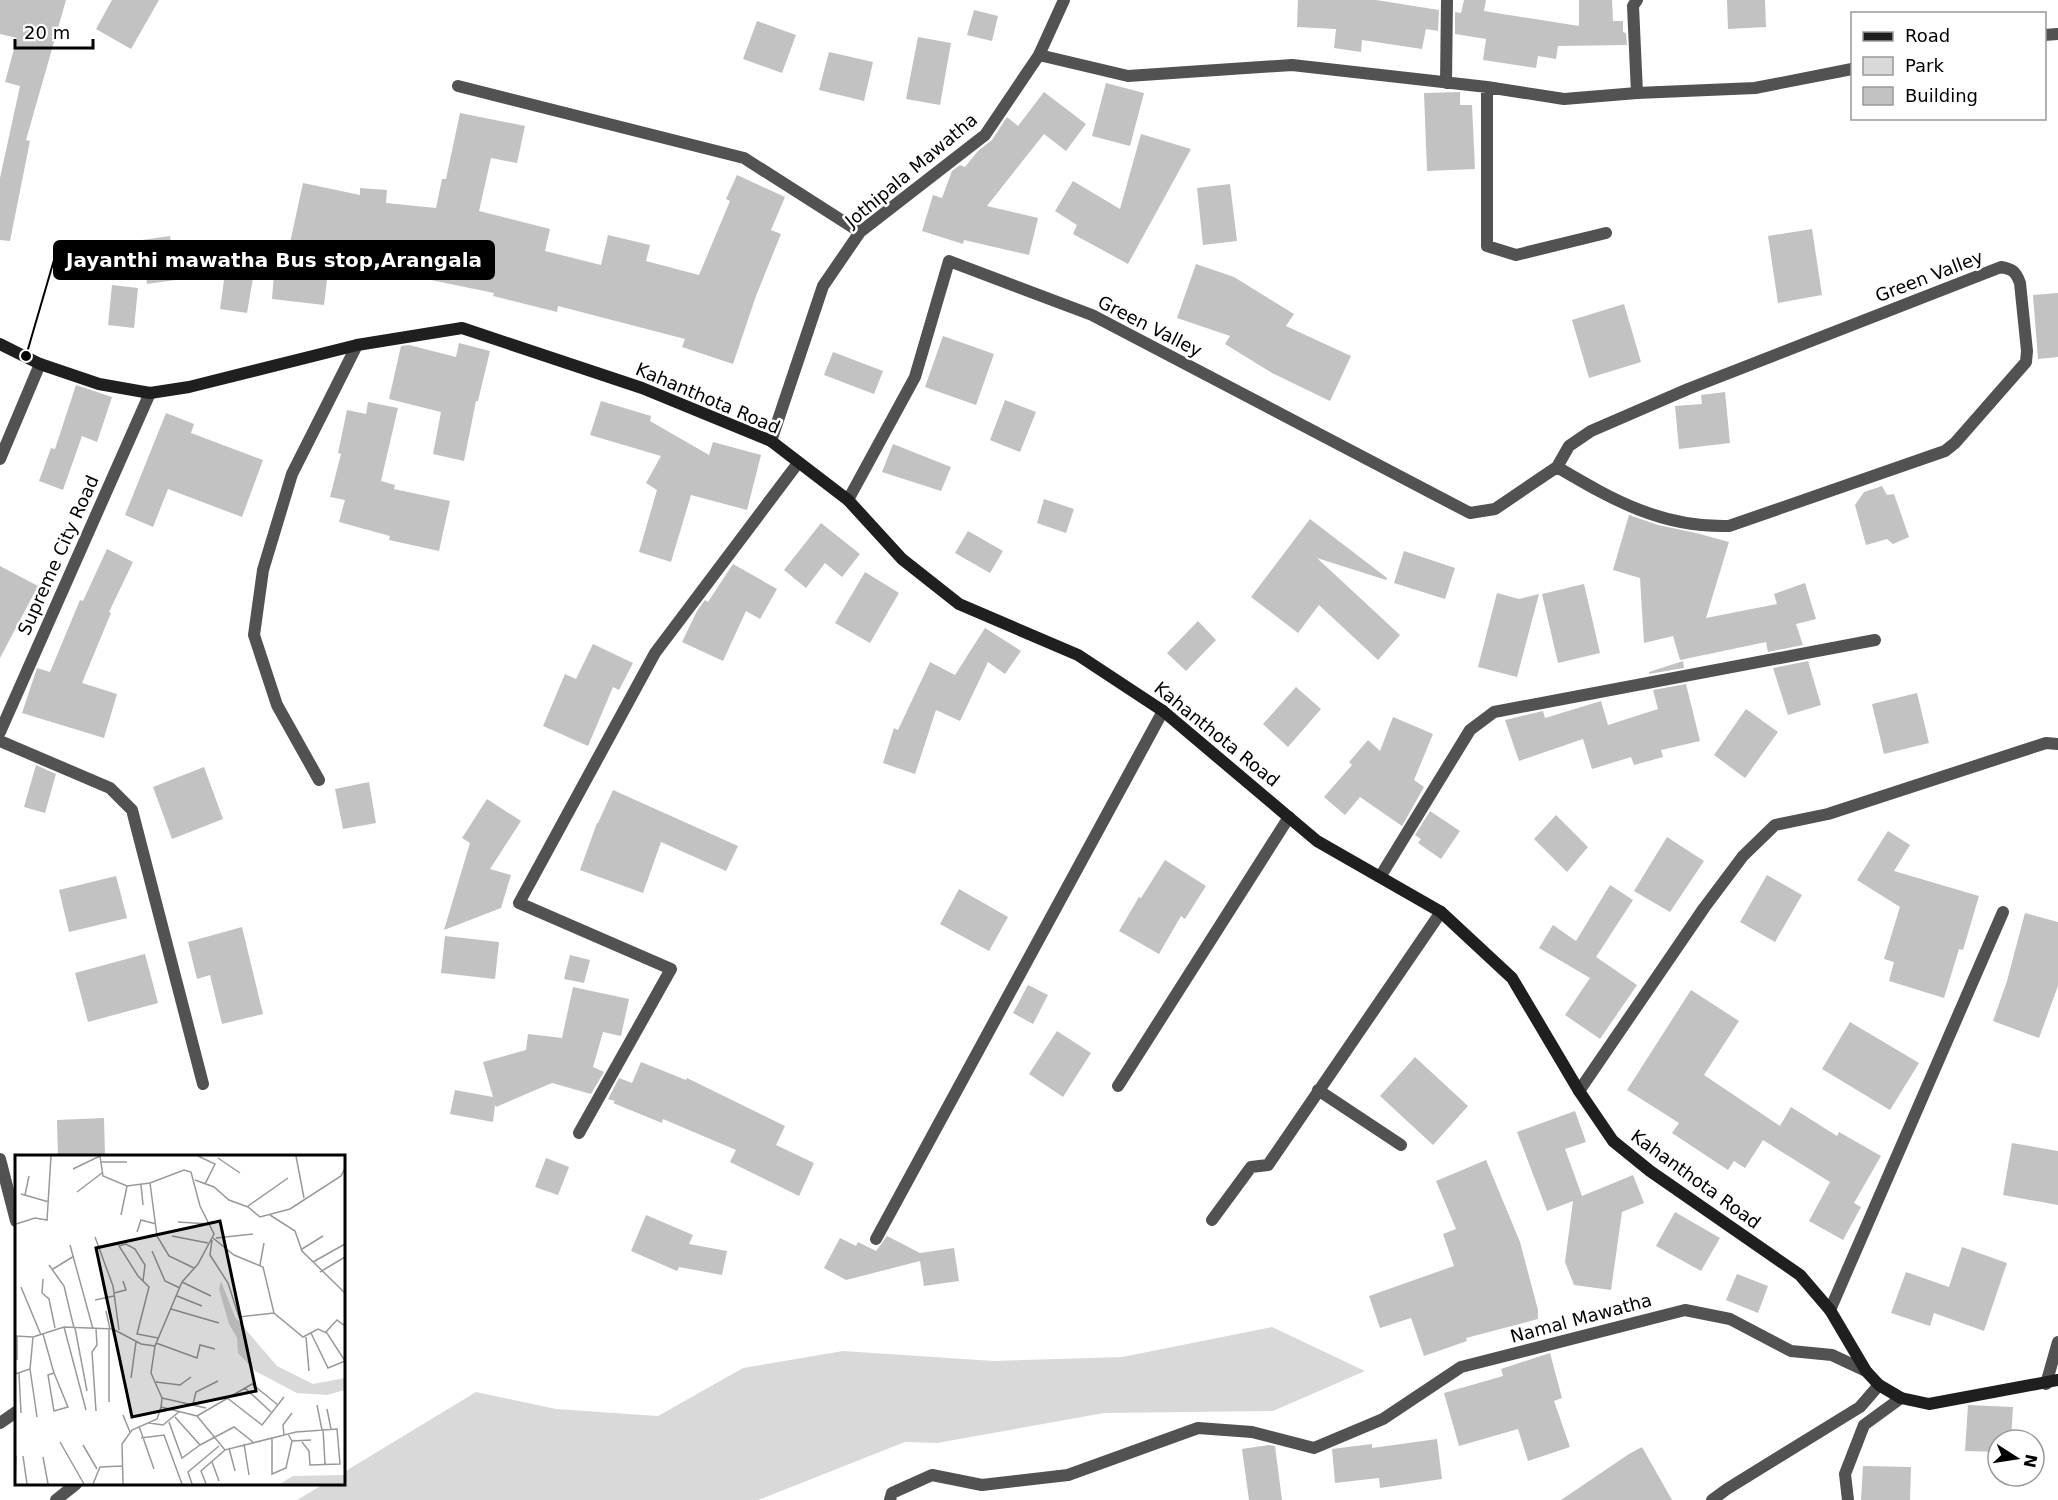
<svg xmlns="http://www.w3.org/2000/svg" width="2058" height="1500" viewBox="0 0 2058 1500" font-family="'DejaVu Sans',sans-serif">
  <rect width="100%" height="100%" fill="#fff"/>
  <!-- green -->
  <path fill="#d9d9d9" d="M1272 1327 1365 1371 1273 1411 1104 1413 937 1443 905 1442 758 1500H297L324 1484H344V1472L476 1392 556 1409 658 1416 743 1368 843 1351 994 1361 1122 1357Z"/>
  <!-- building -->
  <path fill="#c2c2c2" d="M0 0H66L26 140 30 141 10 241 0 240V178L20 86 5 82 17 38 0 34Z
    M112 0H159L131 49 96 29Z
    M1298 0H1376L1439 10 1438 31 1426 29 1422 49 1362 40 1361 52 1334 48 1336 29 1297 27Z
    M1464 0H1486L1484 11 1579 26V0H1612L1613 21H1623V32L1626 33 1627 45 1558 46 1556 59 1538 56 1536 68 1483 60 1486 39 1455 34V12L1461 13Z
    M1727 0H1765L1766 27 1728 29Z
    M974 10 998 16 992 41 967 35Z
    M757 21 796 35 782 73 743 59Z
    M918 37 951 43 940 105 906 99Z
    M829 52 873 62 864 101 819 90Z
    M1106 83 1144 93 1130 146 1092 136Z
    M1044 92 1086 124 1066 151 1044 134 987 206 1038 218 1029 255 964 240 963 244 922 231 933 195 942 198 952 171 960 165 965 167 978 151 992 140 1007 117 1018 126Z
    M1460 92V105H1472L1475 169 1427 171 1424 93Z
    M460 113 525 126 517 163 491 158 479 211 550 229 545 251 601 265 608 235 650 245 646 261 699 275 730 201 726 199 737 175 785 197 771 230 781 234 756 296 733 364 682 347 685 339 558 306 557 312 493 296 494 293 426 279 431 254 331 247 324 305 272 299 274 274 283 275 303 183 360 195V188L387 190 386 203 436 208 442 179H446Z
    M1141 134 1191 149 1128 264 1073 234 1077 225 1055 211 1073 181 1120 209Z
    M1230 184 1237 241 1203 245 1197 188Z
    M1812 229 1822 295 1778 303 1768 236Z
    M170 236 176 280 147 284 142 240Z
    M1196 264 1234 277 1294 314 1286 326 1351 356 1330 401 1272 373 1225 344 1230 336 1177 318Z
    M225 273 253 278 247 313 220 309Z
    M112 285 138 288 134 328 108 325Z
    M2058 293V357L2038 359 2033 295Z
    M1624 304 1641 362 1589 378 1572 320Z
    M943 336 994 354 976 405 925 387Z
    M459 343 490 351 478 401H476L464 461 433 454 441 412 389 399 401 346 409 345 456 357Z
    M833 352 883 371 874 394 824 375Z
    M76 385 112 397 97 442 82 436 63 490 39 481 51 448 55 449Z
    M1725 392 1730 443 1679 449 1675 406 1702 404 1701 395Z
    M1005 400 1036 412 1020 452 990 440Z
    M601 401 651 416 650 421 709 455 713 442 761 455 747 510 691 495 671 562 639 552 657 490 646 483 661 456 590 435Z
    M368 402 398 408 381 481 395 485 394 489 450 501 439 551 389 540 390 536 339 522 345 500 330 497 341 454 338 453 347 410 366 414Z
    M166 413 194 424 191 433 263 460 242 517 168 489 153 527 125 515Z
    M893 444 951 467 941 491 882 472Z
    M1882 486 1887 495 1894 494 1909 537 1893 544 1887 539 1866 545 1855 505 1864 492Z
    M1044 499 1074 509 1066 533 1037 523Z
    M1629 515 1658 525 1696 533 1729 542 1706 618 1777 604 1774 594 1805 583 1816 619 1796 624 1803 645 1768 652 1766 642 1680 660 1673 636 1644 643 1640 578 1613 570Z
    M1310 519 1387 578 1386 580 1317 558 1400 635 1378 660 1319 605 1298 633 1251 597Z
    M821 523 860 554 842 577 825 563 806 588 784 570Z
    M968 531 1003 551 990 573 955 553Z
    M107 549 133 562 109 612 111 613 82 683 117 694 104 738 22 713 37 668 50 672 80 600 83 601Z
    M1404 551 1455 568 1445 599 1394 583Z
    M733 564 777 589 760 619 746 611 723 661 682 642 697 611 705 600 708 602Z
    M0 566 38 586 0 658Z
    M865 572 899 593 870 643 835 623Z
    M1584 584 1600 653 1558 663 1542 594Z
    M1497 593 1519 599 1539 594 1517 677 1478 667Z
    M1198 621 1216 640 1186 671 1167 653Z
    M985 628 1021 651 1005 674 988 662 960 721 936 710 915 774 883 763 894 728 898 730 930 662 955 675Z
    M593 644 633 663 619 690 613 687 588 746 543 726 565 674 576 679Z
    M1683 661 1684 668 1649 674V672Z
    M1808 661 1821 705 1788 715 1773 668Z
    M1686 684 1700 741 1661 750 1663 757 1634 765 1631 757 1592 769 1583 739 1519 761 1505 720 1543 711 1545 718 1601 701 1608 725 1658 709 1653 690Z
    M1296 687 1321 709 1288 747 1263 724Z
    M1917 693 1929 743 1884 754 1872 704Z
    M1746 709 1778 732 1745 778 1714 755Z
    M1393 717 1433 734 1414 780 1424 787 1402 826 1360 797 1345 815 1324 797 1352 765 1349 762 1368 740 1380 751Z
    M36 765 56 774 45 813 24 807Z
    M204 767 223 819 172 839 153 787Z
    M369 782 376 823 343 829 335 789Z
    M613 790 738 846 726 871 661 842 643 893 580 870 597 823H598Z
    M487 799 521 821 490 869 511 875 501 908 444 930 470 843 462 838Z
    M1430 811 1460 831 1441 859 1418 843 1421 839 1415 835Z
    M1556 815 1588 847 1567 872 1534 839Z
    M1888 831 1910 845 1894 871 1979 896 1963 950 1959 949 1944 998 1889 981 1894 962 1884 959 1900 907 1857 880Z
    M1667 837 1704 861 1670 912 1634 891Z
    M1165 860 1206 886 1185 919 1181 916 1159 954 1119 931 1139 897 1141 898Z
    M1767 875 1802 895 1775 942 1740 922Z
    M116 876 127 918 69 932 59 890Z
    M1610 885 1633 900 1596 957 1637 985 1600 1039 1565 1015 1590 978 1539 948 1553 925 1576 941Z
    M959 889 1008 917 989 951 940 924Z
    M2025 913 2058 922V986L2039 1038 1993 1021 2007 981Z
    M242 927 263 1014 222 1024 210 975 197 979 188 942Z
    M445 936 499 942 495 979 441 973Z
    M145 954 158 1003 88 1022 75 973Z
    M570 955 590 960 584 983 564 979Z
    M1028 985 1048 995 1033 1024 1013 1013Z
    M573 987 629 999 621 1036 603 1032 593 1067 604 1072 591 1094 552 1083 496 1107 495 1105 493 1122 450 1114 455 1090 493 1097 483 1062 526 1050 528 1034 562 1038Z
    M1691 990 1739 1021 1704 1075 1780 1126 1791 1107 1837 1136 1839 1132 1881 1156 1854 1203 1861 1207 1843 1240 1809 1221 1830 1182 1763 1140 1745 1168 1734 1161 1728 1170 1672 1133 1679 1123 1627 1090Z
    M1850 1022 1919 1063 1890 1110 1822 1069Z
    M1057 1031 1091 1053 1063 1097 1029 1074Z
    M1415 1057 1468 1106 1433 1145 1380 1096Z
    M641 1062 686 1080 687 1078 785 1126 776 1145 814 1163 799 1196 730 1162 736 1150 663 1119 662 1123 613 1103 615 1101 608 1099 619 1078 632 1083Z
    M1575 1111 1586 1142 1565 1149 1582 1196 1633 1175 1644 1203 1622 1212 1611 1290 1574 1285 1565 1262 1573 1201 1547 1211 1517 1132Z
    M104 1118 105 1156H58L57 1120Z
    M2012 1143 2058 1151V1205L2003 1195Z
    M546 1158 569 1167 558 1195 535 1187Z
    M1486 1160 1520 1242 1538 1310V1319L1466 1338 1467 1341 1424 1356 1411 1318 1380 1328 1369 1296 1454 1266 1443 1234 1456 1229 1436 1181Z
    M1675 1212 1720 1238 1701 1271 1656 1246Z
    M646 1215 693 1235 689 1244 727 1251 722 1275 679 1267 677 1271 631 1251Z
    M887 1236 920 1253 954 1248 959 1281 924 1286 920 1261 846 1280 824 1268 840 1238 856 1246 858 1242 876 1251Z
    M1962 1247 2007 1263 1984 1331 1934 1313 1930 1326 1891 1313 1906 1272 1949 1287Z
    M1737 1274 1768 1286 1758 1313 1726 1300Z
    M1550 1353 1562 1398 1554 1401 1570 1447 1528 1461 1518 1429 1459 1446 1444 1393 1503 1376 1501 1369Z
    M1968 1405 2013 1407 2011 1440H1998V1452L1965 1451Z
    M1437 1439 1442 1479 1380 1488 1379 1478 1335 1483 1332 1449 1372 1444V1448Z
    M1269 1445 1275 1446 1282 1500H1249L1242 1449Z
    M1642 1447 1672 1500H1561L1629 1454Z
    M1863 1466 1911 1467 1910 1500H1861Z"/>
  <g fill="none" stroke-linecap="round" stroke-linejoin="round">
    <!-- street -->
    <path stroke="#525252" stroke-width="12" d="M1637 0 1633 6 1637 93
      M2044 35 2058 34
      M1039 55 1128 76 1292 65 1487 87 1564 99 1637 93 1755 88 1852 69
      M1446 83 1447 0
      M458 86 744 158 860 232
      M1487 87V246L1516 255 1606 233
      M771 441 823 286 860 232 985 135 1039 55 1064 0
      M0 459 40 364
      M848 500 915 377 949 261 1092 315 1470 513 1495 509 1557 467 1569 446 1591 431 1688 389 2001 267C2013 269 2016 272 2020 283L2027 351 2026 362 1955 443 1945 451 1729 526C1662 528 1613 500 1557 467
      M0 732 150 393
      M0 741 110 788 132 810 203 1084
      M319 780 277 705 254 635 263 570 292 474 357 345
      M1380 877 1470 730 1494 712 1875 640
      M1118 1086 1289 817
      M1318 1090 1401 1145
      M1579 1091 1704 908 1743 856 1775 825 1828 814 2046 743 2058 744
      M579 1133 671 969 519 903 655 653 798 463
      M0 1159 16 1221
      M1212 1220 1251 1167 1268 1165 1441 912
      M876 1239 1163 711
      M1830 1310 2003 912
      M2046 1384 2058 1342
      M0 1423 16 1412
      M56 1500 76 1484
      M890 1500 892 1493 932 1475 982 1485 1068 1475 1198 1428 1252 1432 1314 1448 1383 1419 1461 1367 1685 1310 1730 1319 1791 1351 1832 1355 1866 1371
      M1712 1500 1727 1489 1860 1407 1879 1385
      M1848 1500 1845 1474 1864 1425 1901 1398"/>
    <!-- secondary -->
    <path stroke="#1f1f1f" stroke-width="12" d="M0 344 40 364 99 384 150 393 189 387 357 345 462 328 642 388 771 441 848 500 902 559 959 604 1078 655 1163 711 1317 841 1441 912 1512 978 1579 1091 1613 1141 1650 1171 1800 1275 1830 1310 1866 1371 1879 1385 1901 1398 1929 1404 2058 1380"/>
  </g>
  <g text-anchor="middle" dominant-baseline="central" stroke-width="5" stroke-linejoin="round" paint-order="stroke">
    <!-- street labels -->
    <g font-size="18" fill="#000" stroke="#fff">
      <text transform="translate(911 170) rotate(-40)">Jothipala Mawatha</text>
      <text transform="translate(1929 276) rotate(-21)">Green Valley</text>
      <text transform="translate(1150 326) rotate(27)">Green Valley</text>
      <text transform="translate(708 398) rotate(23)">Kahanthota Road</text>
      <text transform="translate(58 555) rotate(-66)">Supreme City Road</text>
      <text transform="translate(1217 734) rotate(39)">Kahanthota Road</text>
      <text transform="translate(1696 1179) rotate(36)">Kahanthota Road</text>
      <text transform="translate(1581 1318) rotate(-15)">Namal Mawatha</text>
    </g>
  </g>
  <!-- overview -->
  <g transform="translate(15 1155)">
    <rect width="330" height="330" fill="#fff"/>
    <path d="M206 126 220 162 262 211 298 229 330 223V235L312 240 282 238 240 216 223 198 222 183 214 169 204 134ZM330 320V329H265L278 321Z" fill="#d9d9d9"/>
    <path fill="none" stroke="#999" stroke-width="1.5" d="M85 1 88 21 112 31 135 28 169 15 176 17 185 51 199 79 183 109 167 127 140 191 136 218 147 243 146 252 142 264 117 275 107 289 108 329M183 1 200 9 190 29M281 1 289 43M203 3 225 18M86 7H112M58 14 85 1M180 25 199 32 214 45 233 52 245 62 275 54 326 21 330 13M135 28 142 81 154 101 179 113M126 30 128 50M62 37 87 18M6 39 34 47M10 40 14 21M233 51 273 23M106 60 112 31M255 60 280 76 287 96 330 138M163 67 195 69M1 69 20 63 32 65 36 1M122 77 126 65 141 69M157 81 193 88M80 82 98 131 104 175M198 83 219 100 248 112 259 158 288 182 303 174 312 178 330 206M201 83 238 79M197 85 195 100 213 128 224 162 259 158M55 90 78 174M287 94 308 81M137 96 150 126 165 133M298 107 330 89M34 110 49 131 59 173M245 110 249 88M38 114 59 101M305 117 330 102M28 124 27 138 34 144 40 173M128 126 130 110 120 94 111 89 104 91 123 121 134 132 122 179 143 183M167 127 196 141M6 132 26 180M99 138 111 135 108 126M162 141 187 151M80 145 99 141M156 154 204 168M91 156 95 174M49 172 71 255M60 173 72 236M94 174V247M296 178 313 213 330 206M310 178 322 165 330 171M28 179 39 218 33 220 39 256 53 252 39 218M0 181 18 182 49 172 98 174 126 189 140 191M291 182 294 216M141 188 182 203 185 190 200 194M2 205V182M15 214 22 262M4 218 6 258M0 219 15 214 18 182M116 223 121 187M141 227 165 230 176 222M230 233 256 257M211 242 247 270 269 242M147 243 191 253M178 249 181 237 203 226M302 250 307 275M146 252 182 261 210 295 281 277 322 274 325 309 295 310 294 296 287 287M312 254 316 274M81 256 77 197 82 190 81 174M108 260 115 277M182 261 237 229 263 250M154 267 167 303 185 290 160 262M134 268 148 270 165 256M124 271 139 314M308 274 310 309M269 280 268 270 277 258M257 282V319L271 313 277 286 273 279M126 283 149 280 167 329M277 286 296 285M45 287 69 329M229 289 234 320M68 290 82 314M185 290 219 272 238 287M214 293 220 316M8 301 12 329M28 302 33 329M197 307 204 326M0 329 1 301M78 329 85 312 107 311M177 329 173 317 204 291M191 329 186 316 210 295"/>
    <path fill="#000" fill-opacity="0.15" stroke="#000" stroke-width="3" d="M205 66 241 236 117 262 81 93Z"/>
    <rect width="330" height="330" fill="none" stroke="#000" stroke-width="3"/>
  </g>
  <!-- callouts -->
  <path fill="none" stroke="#000" stroke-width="2" d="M26 356L54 260"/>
  <circle fill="#000" stroke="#fff" stroke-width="2" cx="26" cy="356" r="6"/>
  <rect fill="#000" stroke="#000" stroke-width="2" x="54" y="241" width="440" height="38" rx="6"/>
  <g font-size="20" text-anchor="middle" font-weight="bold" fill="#fff">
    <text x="274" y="267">Jayanthi mawatha Bus stop,Arangala</text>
  </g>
  <!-- legend -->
  <rect x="1851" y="12" width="195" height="108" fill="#ffffff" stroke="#999999" stroke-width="1.5"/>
  <rect x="1863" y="32" width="30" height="9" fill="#1f1f1f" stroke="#999999" stroke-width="1.5"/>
  <text x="1905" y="42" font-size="18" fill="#000000">Road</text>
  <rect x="1863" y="57" width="30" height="18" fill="#d9d9d9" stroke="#999999" stroke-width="1.5"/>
  <text x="1905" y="72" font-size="18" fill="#000000">Park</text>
  <rect x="1863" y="87" width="30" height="18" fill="#c2c2c2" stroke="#999999" stroke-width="1.5"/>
  <text x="1905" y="102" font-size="18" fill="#000000">Building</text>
  <!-- north arrow -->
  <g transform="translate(2016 1458) rotate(102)"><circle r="28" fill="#ffffff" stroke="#999999" stroke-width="1.5"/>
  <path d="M0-4.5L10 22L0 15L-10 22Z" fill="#000000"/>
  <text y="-9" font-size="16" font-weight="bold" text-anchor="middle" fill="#000000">N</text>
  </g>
  <!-- scale -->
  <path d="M15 39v9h78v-9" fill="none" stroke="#000000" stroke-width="3"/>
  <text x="24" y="39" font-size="18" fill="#000000" stroke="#ffffff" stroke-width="4.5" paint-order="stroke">20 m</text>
</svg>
